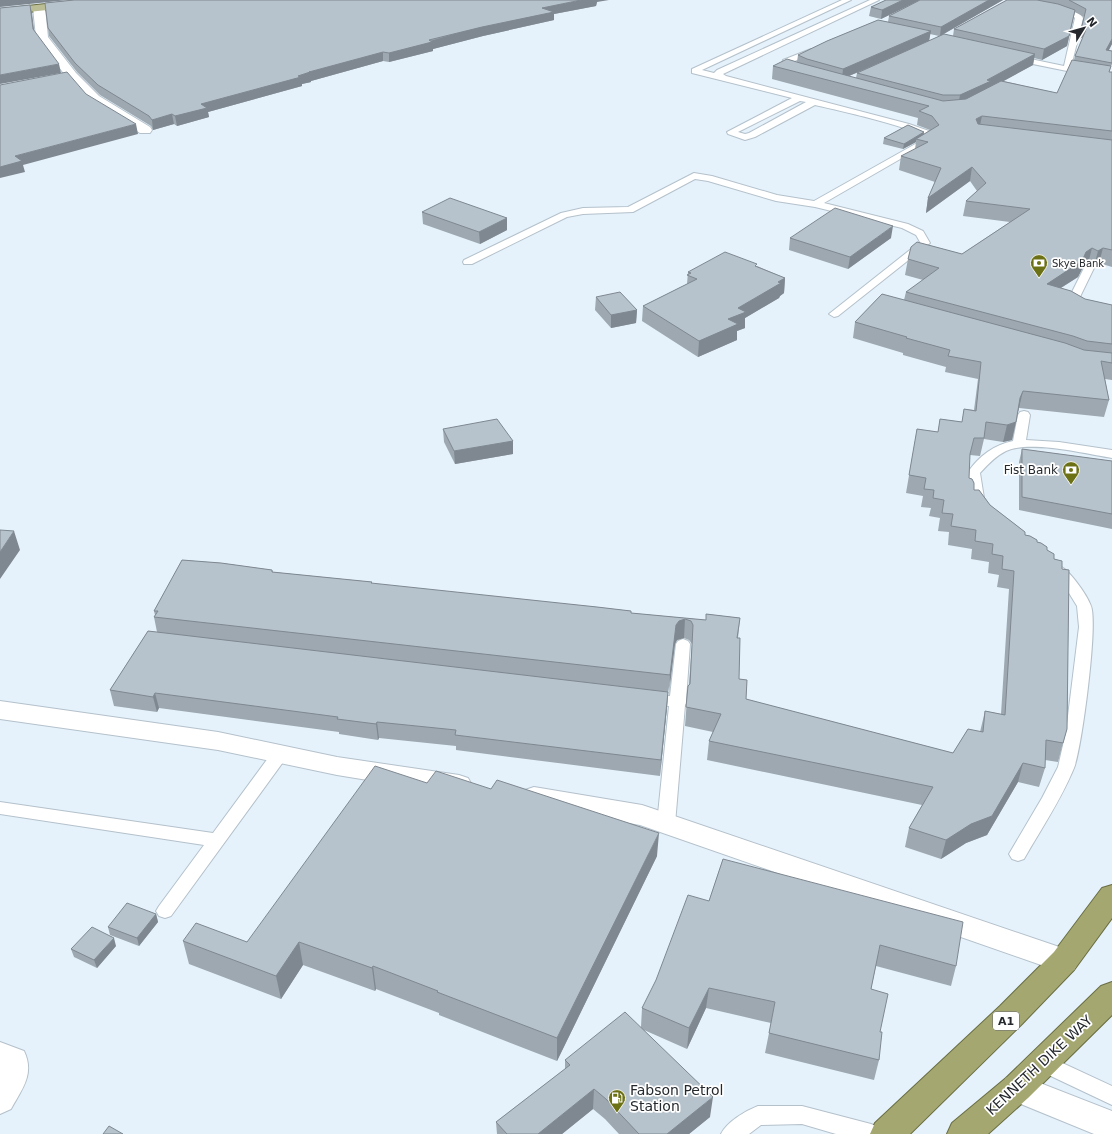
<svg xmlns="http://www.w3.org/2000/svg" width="1112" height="1134" viewBox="0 0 1112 1134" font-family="'DejaVu Sans',sans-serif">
  <rect width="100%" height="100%" fill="#e5f2fc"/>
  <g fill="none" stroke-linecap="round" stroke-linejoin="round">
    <!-- service casing -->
    <g stroke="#b4c1cb" stroke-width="2">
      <path id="service" d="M842 0H851L702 70 714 73 717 70 870 0H879L723 74 726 76 909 124 929 131 935 139 824 203 908 224 923 231 930 243 838 316 834 317 829 314 920 242 916 235 902 228 815 207 776 201 708 181 695 179 633 212 583 214 567 217 472 264H464L463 262 464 260 561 213 583 208 628 207 694 173 712 176 777 195 814 201 926 138C917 128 833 109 815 105L755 137 745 140 728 134 727 132 792 98 692 73V69ZM800 101 806 102 749 133 745 134 738 132Z
        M1054 9 1079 13 1083 18 1071 67 1112 74V78L1067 71 1013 60 1012 58 1016 56 1064 66 1075 18 1074 17 1054 13Z
        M811 49H814L818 51 790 63 797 68V72H791L782 65 783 60Z
        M1089 265 1094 268 1077 303 1089 309 1112 314V320C1097 317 1076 317 1066 304L1084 268Z
        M1024 411 1028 412 1030 415 1026 440 1059 442 1112 450V458C1086 454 1030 440 1006 451 996 456 988 464 980 473L984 498 990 507 988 510H978L970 498 968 472C979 456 994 445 1013 441L1018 415 1020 412Z
        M1057 565C1068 567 1087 595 1091 606 1098 624 1082 748 1074 768 1061 800 1041 829 1024 859L1018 861 1012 859 1009 854 1042 798 1058 767 1066 732 1079 627 1077 606 1064 585 1050 569 1052 566Z
        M683 639 688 641 690 644 686 700 687 702 685 705 675 824 672 829 666 830 660 829 657 824 669 706 643 703 641 699 643 695 649 694 670 696 676 644 678 641Z
        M280 748 286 750 288 754 286 758 171 916 165 918 159 916 156 911 159 906 204 845 0 814V802L213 833 274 750Z
        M1043 1054 1112 1086V1105L1036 1069 1033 1063 1036 1057Z
        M758 1106H802L871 1124 878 1127 882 1134H836L802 1124 761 1125 749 1134H721C727 1122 745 1111 758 1106Z"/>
    </g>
    <!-- minor casing -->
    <g stroke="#b4c1cb" stroke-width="2">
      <path id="minor" d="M39 5 45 8 48 37 76 73 99 96 150 127 152 130 150 133H140L89 102 68 79 36 37 33 8Z
        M0 701 218 732 337 757 459 775 468 778 472 785 468 792 459 795 337 775 218 750 0 719Z
        M534 787 642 805 651 808 1074 952 1079 961 1074 970 1064 973 640 825 525 804 521 797 525 790Z
        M0 1042 24 1051C35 1074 22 1089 11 1109L0 1114Z
        M1017 1074 1112 1111V1134H1094L1006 1098 1001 1088 1006 1078Z"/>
    </g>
    <!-- primary casing -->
    <g stroke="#696d41" stroke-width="2">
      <path id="primary" d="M82 0H118L113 3 0 15V9Z"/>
    </g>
    <!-- trunk casing -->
    <g stroke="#696d41" stroke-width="2">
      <path id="trunk" d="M1112 885V918L1074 970 1022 1024 910 1134H870L875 1123 1000 1006 1054 952 1102 888Z
        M1112 982V1015L1028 1098 988 1134H947L952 1123 1006 1078 1101 986Z"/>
    </g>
    <!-- service -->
    <use href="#service" fill="#fff" fill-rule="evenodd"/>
    <!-- minor -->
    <use href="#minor" fill="#fff" fill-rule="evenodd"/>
    <!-- primary -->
    <use href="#primary" fill="#bbbd94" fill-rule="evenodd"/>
    <!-- trunk -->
    <use href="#trunk" fill="#a4a770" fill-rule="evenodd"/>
  </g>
  <!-- wall -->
  <path fill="#9da8b0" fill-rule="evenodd" d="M886 0H1003L942 35 944 34 953 36 954 29 1007 0H1112V44L1109 50 1112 51V64L1109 72H1112V267L1099 263 1094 266 1088 264 1083 267 1078 277 1061 288 1071 291 1085 299 1112 305V380L1105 379 1109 400 1104 417 1019 408 1018 412 1012 440 1003 442 984 439 980 456 970 455 969 478 972 479 974 483V490H979L990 505 1025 532V535L1030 536 1037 540V542L1041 543 1047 547V550L1054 554V559L1062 561V569L1069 570 1067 729 1063 743 1058 762 1045 760V768L1039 787 1018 782 987 835 966 843 941 859 905 847 909 828 922 805 707 760 709 741 713 732 685 726 688 686 689 684 692 644 689 640 684 638 677 640 675 644 668 694 667 707 660 776 456 750V746L379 738 378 740 339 734V732L159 708 157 712 114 706 110 690 148 631 157 632 154 617 155 615 154 611 182 560 221 563 272 570 273 572 372 582V584L597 607 631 611V613L706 620V614L740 618 738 638H740L739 679 747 680 746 699 953 753 968 729 980 732 985 711 1001 714 1009 589 997 587 999 575 988 573 989 562 971 559 972 549 948 545 949 532 938 531 940 518 929 516 931 508 921 507 923 496 906 493 917 429 938 432 940 419 962 422 964 409 974 410 978 379 945 372 946 367 903 355V353L853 338 855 322 882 294 904 300 906 292 923 280 905 275 908 259 911 247 917 242 962 254 1010 222 963 216 966 201 977 191 970 181 926 213 928 198 935 182 899 170 901 156 915 149 916 142 903 149 883 144 884 138 908 125 924 132V134L930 130 917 125 918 118 772 79 773 66 787 59 797 62 798 55 827 41 878 20 888 22 889 16 916 2 881 19 869 16 871 7ZM1075 12 1084 17 1079 39 1083 37 1075 56 1074 60H1072L1057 93 1003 81 1033 65 1034 58 1042 60 1067 46ZM930 34 939 36 929 41ZM861 71 857 73 856 78 849 76Z
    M597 2 596 6 554 14V20L483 36 433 49V51L389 62 383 61 311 81V82L302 84V86L208 112 209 117 177 126 174 124 153 130 151 126 100 95 77 72 49 36 48 28Z
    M422 212 507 218V230L480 244 423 224Z
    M790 238H891L848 269 789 250Z
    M757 266 785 278 784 293 780 296 779 298 745 318V328L737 331V340L698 357 642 321 643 306 687 284 688 272Z
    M596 297 637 310 636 323 611 328 595 310Z
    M443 429 513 441V454L455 464 444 442Z
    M1022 449 1112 461V529L1019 510V462Z
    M427 783 657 856 557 1061 439 1015V1013L376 989 375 991 303 965 281 999 189 964 183 941 247 942Z
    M723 859 956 966 951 986 876 966 871 989 880 1032 879 1060 874 1080 765 1053 771 1023 706 1008 687 1049 644 1030 710 1117 689 1134H619L605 1119 593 1109 562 1134H497L496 1122 565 1069V1060L641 1027 642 1008 709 901Z
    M156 914 158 922 139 946 110 935 108 927Z
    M116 946 97 968 74 957 71 949Z"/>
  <!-- shaded-wall -->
  <path fill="#7f8890" d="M0 0H68L0 7Z
    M581 0H609L597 2 596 6 554 14V20L483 36 433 49V51L389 62V53L542 8Z
    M903 0H920L881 19 882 10Z
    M989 0H1003L940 36 941 27Z
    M30 5 32 13 35 38 33 29Z
    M1075 10 1067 46 1042 60 1044 49Z
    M1087 27 1085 36 1079 39 1081 30Z
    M931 31 929 41 842 79 843 69Z
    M1112 39V44L1104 59 1106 50Z
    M383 52V61L311 81V82L302 84V86L208 112 209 117 177 126 175 116 201 104 298 76 309 72Z
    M1035 54 1033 65 958 106 960 95Z
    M59 64 61 73 0 84V75Z
    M172 114 174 124 153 130 152 120Z
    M982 116 979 130 976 119Z
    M136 124 138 134 23 165 25 172 0 178V167L15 156Z
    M924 132 923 138 916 139V142L903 149 904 144Z
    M972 167 970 181 926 213 928 198Z
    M507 218V230L480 244 479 232Z
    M893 226 891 238 848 269 850 257Z
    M1092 248 1088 264 1083 267 1078 277 1043 299 1047 284 1086 252Z
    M1103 248 1099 263 1094 266 1098 251Z
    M785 278 784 293 780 296 779 298 745 318V328L737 331V340L698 357 699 341 728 319 738 308Z
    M637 310 636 323 611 328V315Z
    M1023 391 1019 408 1017 415 1020 398Z
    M1016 422 1012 440 1003 442 1007 425Z
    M513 441V454L455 464 454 451Z
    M14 531 20 550 0 579V552Z
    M685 619 684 638 677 640 675 644 669 694 670 675 676 625 679 621Z
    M668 692 667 707 660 776 661 760Z
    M155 693 159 708 157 712 153 697Z
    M377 722 379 738 378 740 376 724Z
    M1023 763 1018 782 987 835 966 843 941 859 946 840Z
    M659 833 657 856 557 1061V1038Z
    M156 914 158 922 139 946 137 938Z
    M114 938 116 946 97 968 94 960Z
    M299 942 303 965 281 999 276 976Z
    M373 966 376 989 375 991 372 968Z
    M709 988 706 1008 687 1049 689 1028Z
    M594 1089 593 1109 562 1134H538Z
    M713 1097 710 1117 689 1134H667Z"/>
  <!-- building -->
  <path fill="#b6c3cd" stroke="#7f8890" d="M74 0H581L542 8 554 12 482 27 429 40 432 42 389 53 383 52 309 72H310L298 76 301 77 201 104 207 108 175 116 172 114 152 120 149 116 98 85 75 63 48 28 45 3Z
    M886 0H903L882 10 871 7Z
    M920 0H989L941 27 889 16Z
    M1007 0H1037L1058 4 1075 10 1069 36 1044 49 954 29Z
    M1069 0H1112V39L1106 50 1112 51V63L1075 56 1087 27 1081 30 1086 9Z
    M30 5 33 29 59 64 0 75V8Z
    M878 20 931 31 843 69 807 59 798 55 827 41Z
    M944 34 1035 54 987 80 991 81 960 95H943L857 73Z
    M787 59 800 63 943 101 966 99 1001 81 1057 93 1072 60 1111 66 1109 72H1112V131L982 116 976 119 978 124 1112 140V250L1103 248 1098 251 1092 248 1086 252 1082 261 1047 284 1071 291 1085 299 1112 305V344L1087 341 1073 336 906 292 939 268 908 259 911 247 917 242 962 254 1030 209 966 201 986 183 972 167 928 198 941 168 901 156 928 142 916 139 939 125 932 116 919 111 929 106 773 66Z
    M67 72 86 94 136 124 15 156 22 161 0 167V85Z
    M908 125 924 132 904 144 884 138Z
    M450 198 507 218 479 232 422 212Z
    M835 208 893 226 850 257 790 238Z
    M725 252 757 264 755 266 785 278 778 282 781 283 738 308 746 312 728 319 738 324 699 341 643 306 697 279 687 275 691 273 688 272Z
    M620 292 637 310 611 315 596 297Z
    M882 294 1065 343 1084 350 1112 353V363L1101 361 1109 400 1023 391 1020 398 1016 422 1007 425 986 422 984 438H974L970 454 969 478 972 479 974 483V490H979L990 505 1025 532V535L1030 536 1037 540V542L1041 543 1047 547V550L1054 554V559L1062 561V569L1069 570 1067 729 1063 743 1046 740 1045 768 1023 763 992 816 971 824 946 840 909 828 933 787 709 741 721 714 686 707 688 686 690 684 693 625 691 621 685 619 679 621 676 625 670 675 154 617 158 611H154L182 560 221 563 272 570V572L372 582 371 583 597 607 631 611V613L706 620V614L740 618 737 638H740L739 679 747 680 746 699 953 753 968 729 983 732 985 711 1005 715 1014 571 1002 569 1003 556 992 554 993 544 975 541 976 530 951 526 953 514 942 513 944 500 933 498 934 490 924 489 926 478 909 475 917 429 938 432 940 419 962 422 964 409 976 411 981 362 948 356 950 350 906 338 907 337 855 322Z
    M497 419 513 441 454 451 443 429Z
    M1022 449 1112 461V514L1022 497Z
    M0 530 14 531 0 552Z
    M148 631 668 692 661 760 455 735 456 730 377 722 376 724 337 719 338 717 155 693 153 697 110 690Z
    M375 766 427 783 436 771 491 789 497 780 659 833 557 1038 437 992 438 991 373 966 372 968 299 942 276 976 183 941 196 923 247 942Z
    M723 859 963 922 956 966 880 945 871 989 888 994 880 1032H882L879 1060 769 1033 775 1002 709 988 689 1028 642 1008 656 980 688 895 709 901Z
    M127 903 156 914 137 938 108 927Z
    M92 927 114 938 94 960 71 949Z
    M625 1012 713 1097 667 1134H639L606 1099 594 1089 538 1134H507L496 1122 570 1065 565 1060Z
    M109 1126 123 1134H103Z"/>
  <!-- icons -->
  <defs>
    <g id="bank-pin" transform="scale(0.9)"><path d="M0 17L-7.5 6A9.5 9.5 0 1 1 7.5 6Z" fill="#6d7116" stroke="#fff"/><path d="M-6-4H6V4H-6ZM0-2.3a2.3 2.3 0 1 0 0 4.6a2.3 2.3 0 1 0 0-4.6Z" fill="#fff"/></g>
    <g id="fuel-pin" transform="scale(0.9)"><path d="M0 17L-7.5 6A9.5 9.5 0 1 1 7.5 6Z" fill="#6d7116" stroke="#fff"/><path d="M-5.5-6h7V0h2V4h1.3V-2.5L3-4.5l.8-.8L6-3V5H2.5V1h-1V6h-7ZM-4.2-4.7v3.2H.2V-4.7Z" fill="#fff"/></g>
  </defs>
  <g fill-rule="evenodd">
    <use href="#bank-pin" x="1039" y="263"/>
    <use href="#bank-pin" x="1071" y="470"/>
    <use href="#fuel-pin" x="617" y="1098"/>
  </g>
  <g text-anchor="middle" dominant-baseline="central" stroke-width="3.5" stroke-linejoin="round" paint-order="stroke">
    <!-- far-poi labels -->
    <g font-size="10" fill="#25292d" stroke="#fff" text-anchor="start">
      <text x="1052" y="263">Skye Bank</text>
    </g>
    <!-- shield labels -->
    <rect fill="#fff" stroke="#66696c" stroke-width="1" x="993" y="1012" width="26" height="18" rx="3"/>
    <g font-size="11" font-weight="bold" fill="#25292d">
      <text x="1006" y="1021">A1</text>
    </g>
    <!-- poi labels -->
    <g font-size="12" fill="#25292d" stroke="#fff" text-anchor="end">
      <text x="1058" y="470">Fist Bank</text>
    </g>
    <!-- near-street labels -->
    <g font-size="14" fill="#25292d" stroke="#fff">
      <text transform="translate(1039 1065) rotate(-43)">KENNETH DIKE WAY</text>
    </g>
    <!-- near-poi labels -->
    <g font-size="14" fill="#25292d" stroke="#fff" text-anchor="start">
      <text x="630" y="1090">Fabson Petrol<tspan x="630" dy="16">Station</tspan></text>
    </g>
  </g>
  <!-- north arrow -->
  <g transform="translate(1084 28) rotate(53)" stroke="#ffffff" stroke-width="3" paint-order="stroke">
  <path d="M0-3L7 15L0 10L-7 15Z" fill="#25292d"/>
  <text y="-6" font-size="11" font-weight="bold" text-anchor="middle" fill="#25292d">N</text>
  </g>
</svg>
